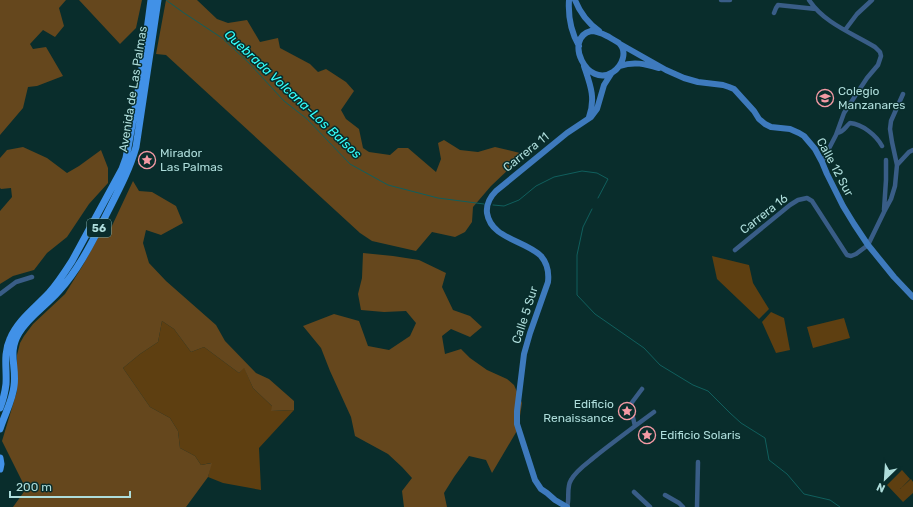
<svg xmlns="http://www.w3.org/2000/svg" width="913" height="507" viewBox="0 0 913 507" font-family="Rubik,sans-serif">
  <rect width="100%" height="100%" fill="#092d2c"/>
  <!-- green -->
  <path fill="#5e3f11" d="M712 256 749 265 753 283 769 309 759 319 717 279Z
    M771 312 784 318 790 350 776 353 762 322Z
    M844 318 850 338 813 348 807 327Z
    M162 321 174 329 191 352 204 347 239 373 244 367 253 388 272 406V411L294 410 259 448 261 490 223 483 208 477 211 463 201 465 195 456 180 448 178 431 170 418 150 407 123 368 140 354 158 342Z
    M902 470 910 479 900 489 911 479 913 482V493L903 502 887 485Z"/>
  <!-- forest -->
  <path fill="#65471d" d="M0 0H66L59 8 64 26 55 37 43 30 30 44 33 49 46 47 63 76 37 86 28 87 23 108 0 135Z
    M79 0H142L136 28 120 44Z
    M166 0H197L217 19 228 23 247 20 260 42 278 38 280 48 310 64 318 72 326 69 346 82 354 91 341 110 346 119 359 129 363 148 369 152 390 155 398 148H408L436 172 441 159 438 143 444 140 460 150 478 152 495 147 520 153 511 167 491 186 473 207 472 222 465 232 455 237 432 232 416 251 372 241 360 233 166 55 156 54Z
    M23 147 47 158 67 173 79 166 101 150 108 168V183L89 204 67 237 47 253 34 270 13 276 0 284V211L12 197 11 188 1 189 0 188V158L7 150Z
    M133 181 139 191 152 192 176 206 183 223 161 235 146 230 143 243 149 263 166 281 216 325 225 341 256 373 269 379 294 401V410L271 411 272 406 253 388 244 368 239 373 204 347 191 352 174 329 162 321 158 342 140 354 123 368 150 407 170 418 178 431 180 448 195 456 201 465 212 463 208 477 186 507H13L26 489 2 441 17 391V355L20 343 24 336 33 324 65 294 83 265 99 236 110 230Z
    M363 253 393 256 419 260 446 273 442 287 453 310 470 316 482 327 470 337 451 329 442 336 445 354 461 349 470 358 487 370 507 379 514 385 522 403 518 429 492 473 486 460 469 456 454 477 444 493 447 507H404L402 491 412 478 402 467 388 454 355 436 351 417 330 371 321 348 303 326 334 314 359 321 368 346 389 350 410 336 416 323 406 311 384 312 361 310 358 294 362 278Z"/>
  <g fill="none" stroke-linecap="round" stroke-linejoin="round">
    <!-- stream -->
    <path stroke="#105f5d" stroke-width="1" d="M166 0 184 13 222 38 249 63 284 101 307 119 350 164 388 185 438 198 484 204
      M493 205 504 206 519 200 536 186 554 177 582 171 597 173 608 179 598 198
      M592 209 583 227 577 255V295L595 314 644 348 660 365 693 385 708 391 730 413 741 423 765 438 769 460 787 474 804 494 830 500 840 507"/>
    <!-- street -->
    <path stroke="#395d87" stroke-width="4.5" d="M721 0H730
      M809 0C824 23 852 33 875 47L880 52 881 56 878 65 867 78 844 113 836 135 822 162
      M774 13 776 8 778 5 816 9
      M845 30 857 14 872 0
      M837 133C844 132 845 127 850 123 862 124 876 135 882 146
      M897 165 909 152 913 150
      M884 210 886 180V160
      M735 250 790 205 798 200 807 198 812 201 845 252 847 255 851 256 856 254 868 245 884 212 891 199 895 186 897 165 892 142 890 129 891 121 903 94
      M0 294 16 282 32 277
      M635 426 630 405 642 389
      M634 492 650 507
      M665 495 679 503 683 507
      M567 507C570 498 566 488 571 480 576 470 589 462 597 455 616 440 635 426 654 412
      M697 507 698 462"/>
    <!-- secondary -->
    <path stroke="#3e7abd" stroke-width="6" d="M569 0C568 16 571 32 579 46
      M575 0C580 13 588 23 599 31
      M591 31C598 31 603 34 609 37 612 39 616 41 619 43 628 52 622 66 613 72 587 89 563 38 591 31Z
      M620 44 666 70 684 78 698 82 723 85 729 87 734 89 754 111 759 119 765 124 771 127 790 129 799 133 804 136 815 149 822 162 827 174 843 206 854 224 868 245 894 277 913 297
      M584 66C590 84 596 98 589 117
      M620 66C634 61 645 64 659 68
      M567 507 555 500 547 493 541 489 535 480 517 424V411L524 354 530 333 548 282C549 273 547 263 541 256 525 240 491 239 487 213 486 204 490 197 496 191L567 133 591 117 597 109 604 85 611 74"/>
    <!-- primary -->
    <path stroke="#4191e7" stroke-width="7" d="M0 408C3 400 5 393 6 384 7 369 3 354 10 339 18 320 35 308 49 293 58 283 65 272 72 261L122 169 126 158 129 142 141 75 151 0
      M0 429C4 416 13 399 14 386 17 366 7 353 19 333 29 316 46 306 59 291 78 270 91 244 104 219 116 195 129 172 136 147L158 0
      M0 458 1 464 0 469"/>
  </g>
  <!-- icons -->
  <defs>
    <g id="school-ring" transform="scale(0.9)"><circle r="9.5" fill="#092d2c" stroke="#f49aa4" stroke-width="1.5"/><path d="M0-5L7-2L0 1L-7-2ZM-4 1L0 2.5L4 1V4Q0 6-4 4Z" fill="#f49aa4"/></g>
    <g id="sight-ring" transform="scale(0.9)"><circle r="9.5" fill="#092d2c" stroke="#f49aa4" stroke-width="1.5"/><path d="M0-6L1.8-2.2L6-1.7L2.9 1.2L3.7 5.4L0 3.3L-3.7 5.4L-2.9 1.2L-6-1.7L-1.8-2.2Z" fill="#f49aa4"/></g>
  </defs>
  <g fill-rule="evenodd">
    <use href="#school-ring" x="825" y="98"/>
    <use href="#sight-ring" x="147" y="160"/>
    <use href="#sight-ring" x="627" y="411"/>
    <use href="#sight-ring" x="647" y="435"/>
  </g>
  <g text-anchor="middle" dominant-baseline="central" stroke-width="3" stroke-linejoin="round" paint-order="stroke">
    <!-- shield labels -->
    <rect fill="#092d2c" stroke="#7ca8a6" stroke-width="1" x="87" y="219" width="24" height="18" rx="3"/>
    <g font-size="11" font-weight="bold" fill="#aedddb">
      <text x="99" y="228">56</text>
    </g>
    <!-- street labels -->
    <g font-size="12" fill="#aedddb" stroke="#092d2c">
      <text transform="translate(133 89) rotate(-81)">Avenida de Las Palmas</text>
      <text transform="translate(526 152) rotate(-39)">Carrera 11</text>
      <text transform="translate(835 167) rotate(62)">Calle 12 Sur</text>
      <text transform="translate(764 214) rotate(-38)">Carrera 16</text>
      <text transform="translate(525 315) rotate(-72)">Calle 5 Sur</text>
    </g>
    <!-- poi labels -->
    <g font-size="12" fill="#aedddb" stroke="#092d2c" text-anchor="start">
      <text x="838" y="91">Colegio<tspan x="838" dy="14">Manzanares</tspan></text>
      <text x="160" y="153">Mirador<tspan x="160" dy="14">Las Palmas</tspan></text>
      <text x="614" y="404" text-anchor="end">Edificio<tspan x="614" dy="14">Renaissance</tspan></text>
      <text x="660" y="435">Edificio Solaris</text>
    </g>
    <!-- water labels -->
    <g font-size="13" font-style="italic" fill="#34fffb" stroke="#092d2c">
      <text transform="translate(293 94) rotate(43)">Quebrada Volcana-Los Balsos</text>
    </g>
  </g>
  <!-- north arrow -->
  <g transform="translate(885 479) rotate(205)" stroke="#092d2c" stroke-width="3" paint-order="stroke">
  <path d="M0-3L7 15L0 10L-7 15Z" fill="#aedddb"/>
  <text y="-6" font-size="11" font-weight="bold" text-anchor="middle" fill="#aedddb">N</text>
  </g>
  <!-- scale -->
  <path d="M10 491v6h120v-6" fill="none" stroke="#aedddb" stroke-width="2"/>
  <text x="16" y="491" font-size="12" fill="#aedddb" stroke="#092d2c" stroke-width="3" paint-order="stroke">200 m</text>
</svg>
